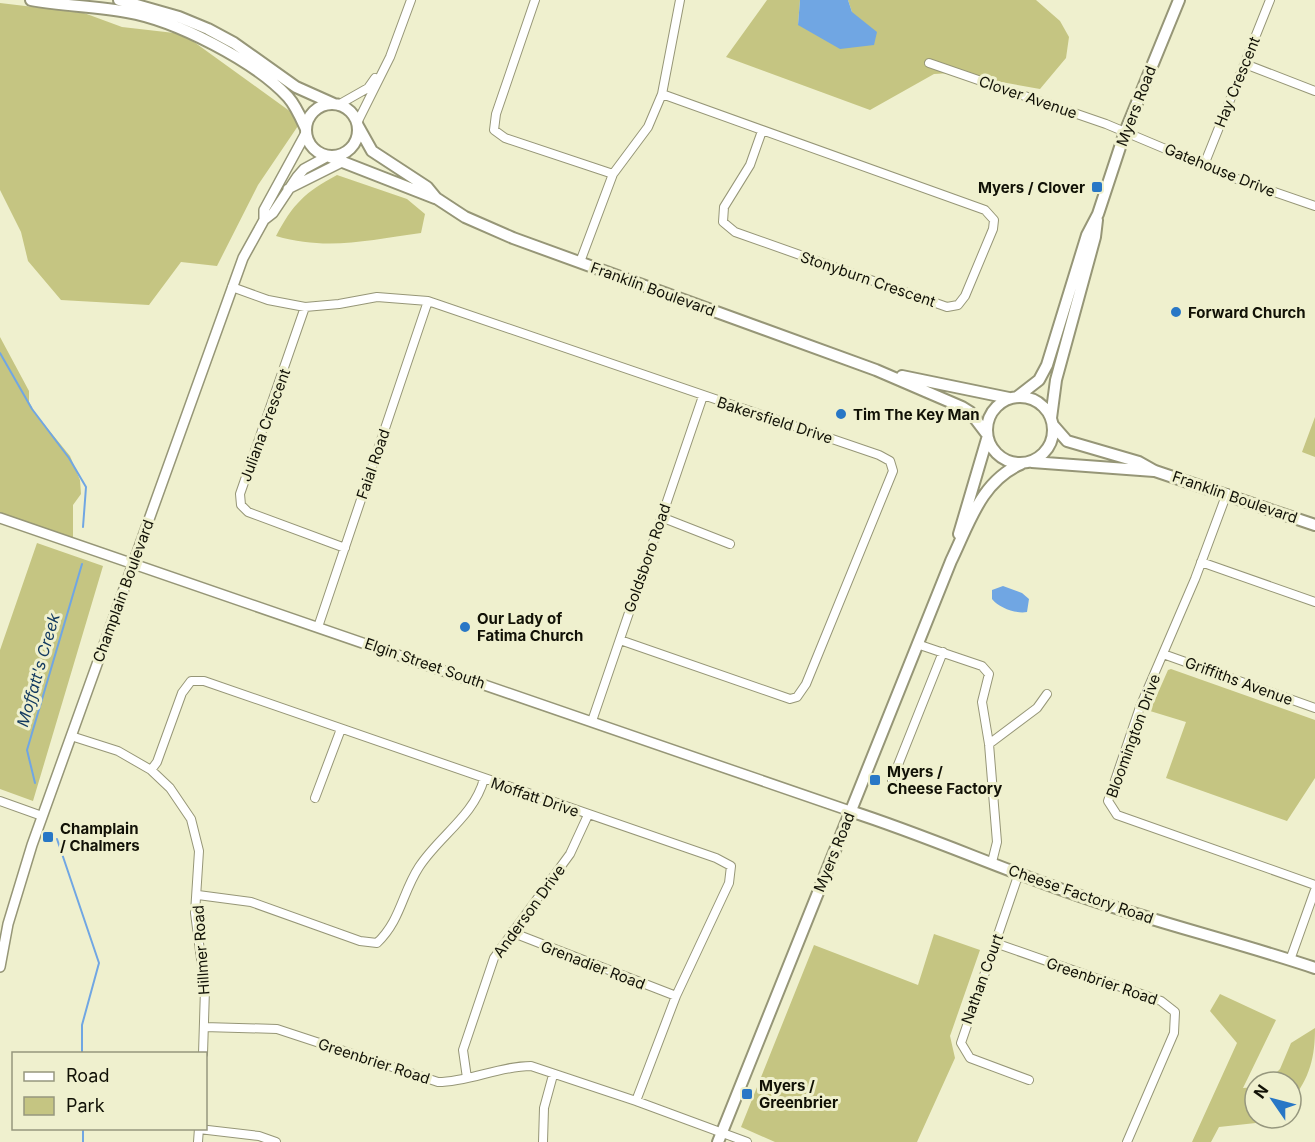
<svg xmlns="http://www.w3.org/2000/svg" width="1315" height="1142" viewBox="0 0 1315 1142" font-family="Inter,sans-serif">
  <rect width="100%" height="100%" fill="#eff0ce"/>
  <!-- green -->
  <path fill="#c5c582" d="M767 0H800L798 25 852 12 848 0H1036L1060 21 1069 37 1066 58 1040 89 951 73 934 74 870 110 726 57Z
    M0 3 84 13 122 27 183 34 302 120 258 185 217 266 181 262 149 305 61 300 28 261 21 232 0 190Z
    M337 175 407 199 425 214 421 233C368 240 328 251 276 236 293 204 305 192 337 175Z
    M0 337 29 391V402L35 413 70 456 80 480 81 494 73 505V542L0 517Z
    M1315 417V457L1302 452Z
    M37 543 103 566 33 801 0 789V650Z
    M1171 669 1315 720V778L1287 821 1166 778 1186 722 1150 711 1168 670Z
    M934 934 980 950 950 1036 955 1058 917 1142H775L741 1127 814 945 918 985Z
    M1220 994 1276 1020 1243 1088 1255 1087V1118H1276L1274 1121 1219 1127 1211 1142H1192L1237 1043 1210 1011Z
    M1315 1028C1315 1057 1310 1078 1291 1101V1082H1267L1280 1069 1291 1043Z"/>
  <!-- water -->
  <path fill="#70a6e3" d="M800 0H848L852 12 877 32 874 45 840 49 798 25Z
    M1003 586 1022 593 1029 599 1027 612C1016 614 999 608 992 599V590Z"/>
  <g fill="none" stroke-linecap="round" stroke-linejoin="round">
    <!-- stream -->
    <path stroke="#70a6e3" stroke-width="2" d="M0 353 32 409 69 458 86 487 83 527
      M35 783 27 750 82 564
      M57 839 99 963 82 1025V1054
      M83 1128V1142"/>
    <!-- minor casing -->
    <g stroke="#969677" stroke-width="10">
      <path id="minor" d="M535 0 496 114 494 130 505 138 613 174
        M929 63 1106 124 1237 179 1315 206
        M1245 64 1315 91
        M662 94 985 210 994 220 993 229 965 296 958 305 947 307 735 232 723 222 724 207 750 165 762 131
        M338 105 368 88 375 78
        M357 123 390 57 411 0
        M1204 165 1270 0
        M580 262 613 174 648 127 662 94 680 0
        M232 287 268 300 305 307 339 304 377 297 428 301 879 455 890 461 893 471 806 684 797 697 790 699 620 640
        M305 307 240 494 241 505 248 512 345 548
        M1227 493 1195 579 1140 707 1108 801 1117 815 1315 885
        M661 517 730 544
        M1201 562 1315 602
        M318 627 428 301
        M917 644 982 666 989 674 982 702 989 744 997 842 992 862
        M1163 654 1315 708
        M592 721 703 396
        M71 736 118 751 151 770 170 788 191 819 199 851 195 913 205 989 203 1054
        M989 744 1037 708 1047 694
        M151 770 157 762 182 693 191 681H204L716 858 731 866 729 883 676 996 636 1101
        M892 780 943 652
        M315 798 341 729
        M0 801 42 816
        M1019 873 961 1043 970 1058 1029 1080
        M198 895 251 902 360 941 377 943C401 920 402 893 419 867 439 836 474 816 484 779
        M511 932 676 996
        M995 943 1161 1001 1175 1012 1174 1033 1127 1142
        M1290 960 1315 890
        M204 1027 277 1029 438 1082C469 1082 499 1066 531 1066L636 1101 747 1142
        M467 1078 463 1050 494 958 570 854 588 815
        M199 1129 259 1136 276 1142
        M198 1142 199 1128
        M543 1142 544 1108 553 1075"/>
    </g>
    <!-- tertiary casing -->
    <g stroke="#969677" stroke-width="12">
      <path id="tertiary" d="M288 189 342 162
        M264 220V210L306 133
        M0 518 850 811
        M0 967 8 924 32 845 243 258 264 220 273 213 297 177 304 169 328 156"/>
    </g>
    <!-- secondary casing -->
    <g stroke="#969677" stroke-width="14">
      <path id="secondary" d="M31 0C62 6 95 6 127 12 175 20 255 61 288 97 296 106 301 118 306 129
        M119 0 179 17 208 29 234 43 296 87 334 104
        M306 130a26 26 0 1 1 52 0a26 26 0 1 1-52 0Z
        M358 126 372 151 427 187 436 198 465 217 513 238 876 370 962 407 970 412 986 433
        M330 157 435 198
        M902 376 1009 398
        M987 430a33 33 0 1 1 66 0a33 33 0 1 1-66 0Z
        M1017 397 1039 380 1047 365 1087 235 1098 214 1125 132 1179 0
        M1051 418 1056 380 1095 237 1097 220
        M1053 425 1067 441 1139 462 1155 471 1315 525
        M1032 462 1154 471
        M959 534 987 439
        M850 811C928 836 1003 870 1080 896 1158 923 1237 942 1315 968
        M718 1142 951 561C969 524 981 481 1021 464"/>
    </g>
    <!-- minor -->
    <use href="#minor" stroke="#fff" stroke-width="8"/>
    <!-- tertiary -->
    <use href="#tertiary" stroke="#fff" stroke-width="9"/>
    <!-- secondary -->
    <use href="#secondary" stroke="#fff" stroke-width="10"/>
  </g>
  <!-- markers -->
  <g fill="#2877c6" stroke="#eff0ce" stroke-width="2">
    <rect x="1091" y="181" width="12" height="12" rx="3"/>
    <circle cx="1176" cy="312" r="6"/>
    <circle cx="841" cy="414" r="6"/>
    <circle cx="465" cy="627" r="6"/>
    <rect x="869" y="774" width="12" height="12" rx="3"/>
    <rect x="42" y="831" width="12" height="12" rx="3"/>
    <rect x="741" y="1088" width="12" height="12" rx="3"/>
  </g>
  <g text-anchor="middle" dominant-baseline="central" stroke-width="6" stroke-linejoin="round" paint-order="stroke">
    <!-- street labels -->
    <g font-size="15" fill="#111106" stroke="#eff0ce">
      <text transform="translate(1237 82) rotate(-68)">Hay Crescent</text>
      <text transform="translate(1028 97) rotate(19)">Clover Avenue</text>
      <text transform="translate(1136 106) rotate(-69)">Myers Road</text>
      <text transform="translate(1220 170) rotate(22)">Gatehouse Drive</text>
      <text transform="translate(868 279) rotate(19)">Stonyburn Crescent</text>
      <text transform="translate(653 289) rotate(20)">Franklin Boulevard</text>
      <text transform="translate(775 420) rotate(18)">Bakersfield Drive</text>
      <text transform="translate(265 425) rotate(-70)">Juliana Crescent</text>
      <text transform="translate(373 464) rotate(-71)">Faial Road</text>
      <text transform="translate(1235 497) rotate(19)">Franklin Boulevard</text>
      <text transform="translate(647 558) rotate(-71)">Goldsboro Road</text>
      <text transform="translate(123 591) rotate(-70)">Champlain Boulevard</text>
      <text transform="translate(425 663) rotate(19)">Elgin Street South</text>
      <text transform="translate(1239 681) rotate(20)">Griffiths Avenue</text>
      <text transform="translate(1133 736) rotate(-70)">Bloomington Drive</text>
      <text transform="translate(535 797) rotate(19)">Moffatt Drive</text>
      <text transform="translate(834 852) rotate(-68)">Myers Road</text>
      <text transform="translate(1081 894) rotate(19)">Cheese Factory Road</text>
      <text transform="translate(529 911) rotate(-54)">Anderson Drive</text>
      <text transform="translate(201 950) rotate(-94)">Hillmer Road</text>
      <text transform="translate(593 965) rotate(21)">Grenadier Road</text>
      <text transform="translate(982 979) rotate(-70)">Nathan Court</text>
      <text transform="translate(1102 981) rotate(19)">Greenbrier Road</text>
      <text transform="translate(374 1061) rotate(18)">Greenbrier Road</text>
    </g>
    <!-- poi labels -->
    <g font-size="15" font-weight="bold" fill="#111106" stroke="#eff0ce" text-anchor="start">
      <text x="1085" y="187" text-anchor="end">Myers / Clover</text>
      <text x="1188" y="312">Forward Church</text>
      <text x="853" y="414">Tim The Key Man</text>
      <text x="477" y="618">Our Lady of<tspan x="477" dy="17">Fatima Church</tspan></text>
      <text x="887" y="771">Myers /<tspan x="887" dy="17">Cheese Factory</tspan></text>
      <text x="60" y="828">Champlain<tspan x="60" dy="17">/ Chalmers</tspan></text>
      <text x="759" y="1085">Myers /<tspan x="759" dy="17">Greenbrier</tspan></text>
    </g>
    <!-- water labels -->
    <g font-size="16" font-style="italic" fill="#11385f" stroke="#eff0ce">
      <text transform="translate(38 670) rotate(-74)">Moffatt's Creek</text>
    </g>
  </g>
  <!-- legend -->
  <rect x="12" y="1052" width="195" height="78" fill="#eff0ce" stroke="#96977e" stroke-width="1.5"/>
  <rect x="24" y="1072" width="30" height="9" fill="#ffffff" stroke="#96977e" stroke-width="1.5"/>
  <text x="66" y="1082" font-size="18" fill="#111106">Road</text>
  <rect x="24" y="1097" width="30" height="18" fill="#c5c582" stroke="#96977e" stroke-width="1.5"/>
  <text x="66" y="1112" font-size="18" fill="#111106">Park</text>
  <!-- north arrow -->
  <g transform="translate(1273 1100) rotate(305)"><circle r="28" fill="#eff0ce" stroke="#96977e" stroke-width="1.5"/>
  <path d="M0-4.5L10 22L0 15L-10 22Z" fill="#2877c6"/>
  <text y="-9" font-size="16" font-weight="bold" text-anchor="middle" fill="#111106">N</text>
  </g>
</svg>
